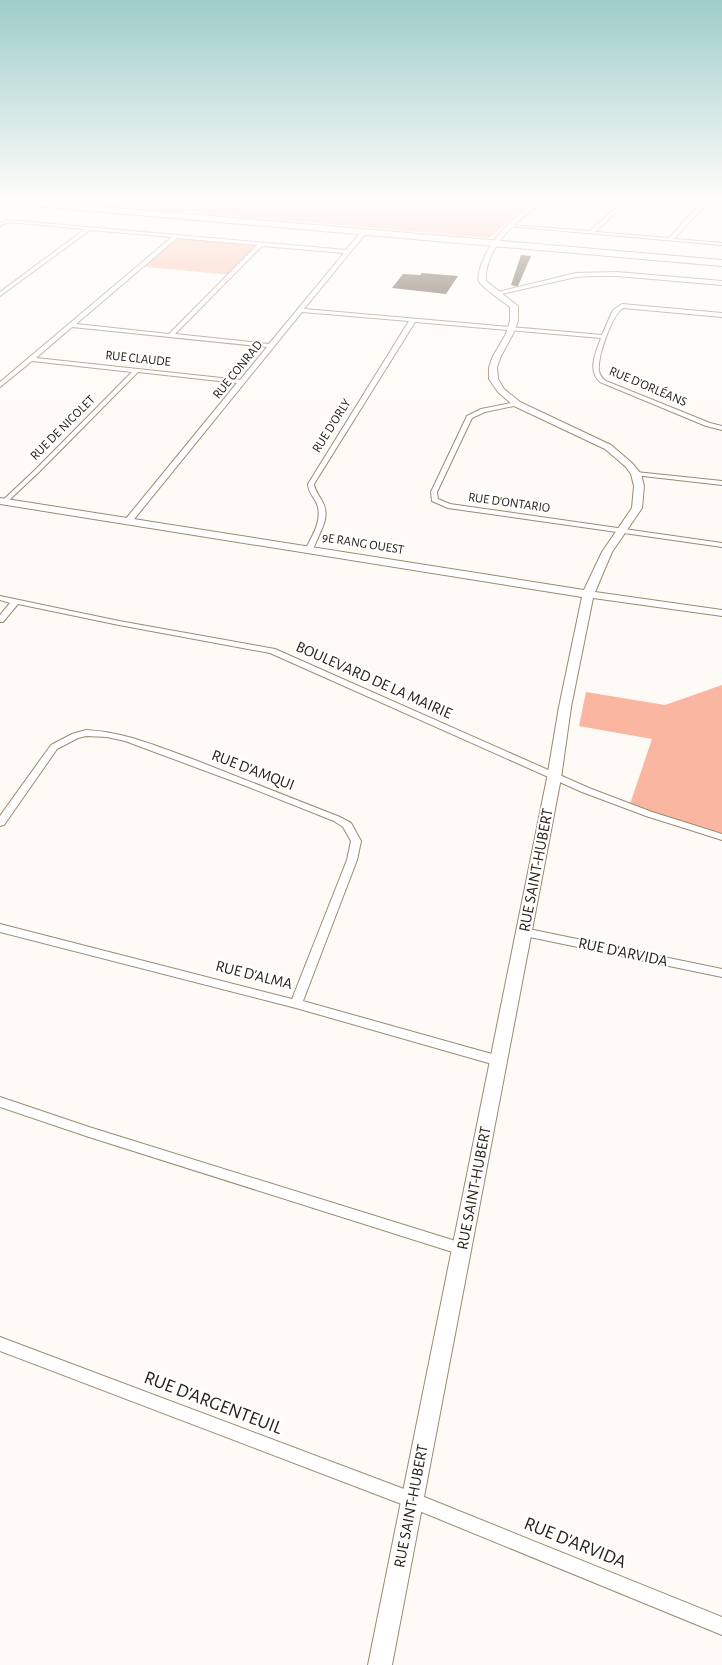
<svg xmlns="http://www.w3.org/2000/svg" width="722" height="1665" viewBox="0 0 722 1665" font-family="'Alegreya Sans',sans-serif">
  <rect width="100%" height="100%" fill="#fefbf6"/>
  <!-- green -->
  <path fill="#fab6a0" d="M60 201H529L531 202 489 238Z
    M172 236 261 245 230 275 138 266Z
    M722 685V836L629 807 652 739 579 726 586 692 665 705Z"/>
  <!-- building -->
  <path fill="#5d4838" d="M521 255 531 256 518 286H515L511 285Z
    M422 273 458 276 446 294 392 288 403 274 420 275Z"/>
  <g fill="none" stroke-linecap="round" stroke-linejoin="round">
    <!-- street casing -->
    <g stroke="#998b73" stroke-width="2">
      <path id="street" d="M623 201H628L595 232 669 238 699 205 706 201H712L703 207 674 239 722 243V245L507 226 509 225 590 231Z
        M722 201V203L718 201Z
        M7 220 346 250 362 231H366V233L304 309 602 335 613 310 622 304 722 313V317L623 308C612 315 597 357 599 371 600 376 602 378 606 381L710 423 722 426V430L706 426 600 382C587 370 596 352 601 338L415 322 314 484C315 491 319 495 322 501 330 514 323 527 317 540 315 544 314 550 309 552H306L305 550C312 536 323 520 317 504 314 497 308 492 308 484L409 321 302 312 131 523H128L124 521 237 383 138 372 39 472 6 503H2V501L35 470 132 372 32 361 0 387V382L172 237 90 230 0 296V292L85 229 8 222 0 226V223ZM177 238 257 245 169 334 76 324ZM262 246 344 253 269 344 175 334ZM72 327 267 347 240 380 36 358Z
        M617 272 722 281V285L617 276H594L576 277 497 295 494 293 576 273Z
        M517 402 520 404 519 405 485 412 472 418 437 492 438 499 450 504 722 543V547L448 508 432 501 431 492 467 416 481 409Z
        M636 472 722 481V485L634 475 633 474Z
        M0 596 119 621 275 649 589 788 652 812 722 834V840L646 816 582 792 270 653 119 625 18 604 3 622H0V615L10 603 0 600Z
        M86 730C126 732 158 747 195 760 243 779 292 798 340 817L351 823 361 841 357 860 303 1001 499 1056 503 1058 505 1061 503 1064 499 1066 296 1008 0 932V924L292 999 347 860 351 841 343 827 334 821 246 786 125 741 107 737 86 736 78 738 57 749 4 825 0 826V816L51 745 72 734Z
        M524 928 722 969V977L520 935 519 932 520 929Z
        M0 1097 89 1127 462 1243 467 1245 469 1249 467 1253 462 1255 89 1137 0 1107Z
        M0 1337 412 1492 722 1617V1635L412 1508 0 1351Z"/>
    </g>
    <!-- secondary casing -->
    <g stroke="#998b73" stroke-width="2">
      <path id="secondary" d="M536 201H543C535 209 526 214 518 221 502 235 484 259 486 281L518 306V321L513 334 501 356 497 367 498 379 504 389 520 402 611 445 632 463 641 474 644 486 642 508 612 552 595 592 722 610V616L593 598 571 707 561 778 392 1665H368L547 778 559 707 582 597 0 504V498L584 590 602 552 632 508 634 486 631 474 626 467 605 449 514 406 498 392 489 379V367L493 356 506 334 510 321V307C504 302 482 288 479 281 477 276 480 269 482 263 492 236 513 219 536 201Z"/>
    </g>
    <!-- highway casing -->
    <g stroke="#998b73" stroke-width="2">
      <path id="highway" d="M0 201H36L722 260V266L2 203Z"/>
    </g>
    <!-- street -->
    <use href="#street" fill="#fff" fill-rule="evenodd"/>
    <!-- secondary -->
    <use href="#secondary" fill="#fff" fill-rule="evenodd"/>
    <!-- highway -->
    <use href="#highway" fill="#fff" fill-rule="evenodd"/>
  </g>
  <!-- sky -->
  <linearGradient id="sky" x2="0" y2="1"><stop stop-color="#9ecdc9"/><stop offset="0.46" stop-color="#fffdfb"/><stop offset="1" stop-color="#fffdfb" stop-opacity="0"/></linearGradient>
  <rect width="722" height="435" fill="url(#sky)"/>
  <g text-anchor="middle" dominant-baseline="central" stroke-width="4" stroke-linejoin="round" paint-order="stroke">
    <!-- far-street labels -->
    <g font-size="13" fill="#29241a" stroke="#fff">
      <text transform="translate(138 359) rotate(6)">RUE CLAUDE</text>
      <text transform="translate(238 370) rotate(-51)">RUE CONRAD</text>
      <text transform="translate(648 387) rotate(23)">RUE D'ORLÉANS</text>
      <text transform="translate(332 426) rotate(-58)">RUE D'ORLY</text>
      <text transform="translate(63 428) rotate(-45)">RUE DE NICOLET</text>
      <text transform="translate(509 503) rotate(8)">RUE D'ONTARIO</text>
      <text transform="translate(363 544) rotate(9)">9E RANG OUEST</text>
    </g>
    <!-- street labels -->
    <g font-size="16" fill="#29241a" stroke="#fff">
      <text transform="translate(374 680) rotate(24)">BOULEVARD DE LA MAIRIE</text>
      <text transform="translate(253 770) rotate(21)">RUE D'AMQUI</text>
      <text transform="translate(536 870) rotate(-79)">RUE SAINT-HUBERT</text>
      <text transform="translate(623 952) rotate(12)">RUE D'ARVIDA</text>
      <text transform="translate(254 975) rotate(14)">RUE D'ALMA</text>
      <text transform="translate(474 1188) rotate(-79)">RUE SAINT-HUBERT</text>
      <text transform="translate(411 1506) rotate(-79)">RUE SAINT-HUBERT</text>
    </g>
    <!-- near-street labels -->
    <g font-size="19" fill="#29241a" stroke="#fff">
      <text transform="translate(213 1403) rotate(21)">RUE D'ARGENTEUIL</text>
      <text transform="translate(575 1543) rotate(22)">RUE D'ARVIDA</text>
    </g>
  </g>
</svg>
